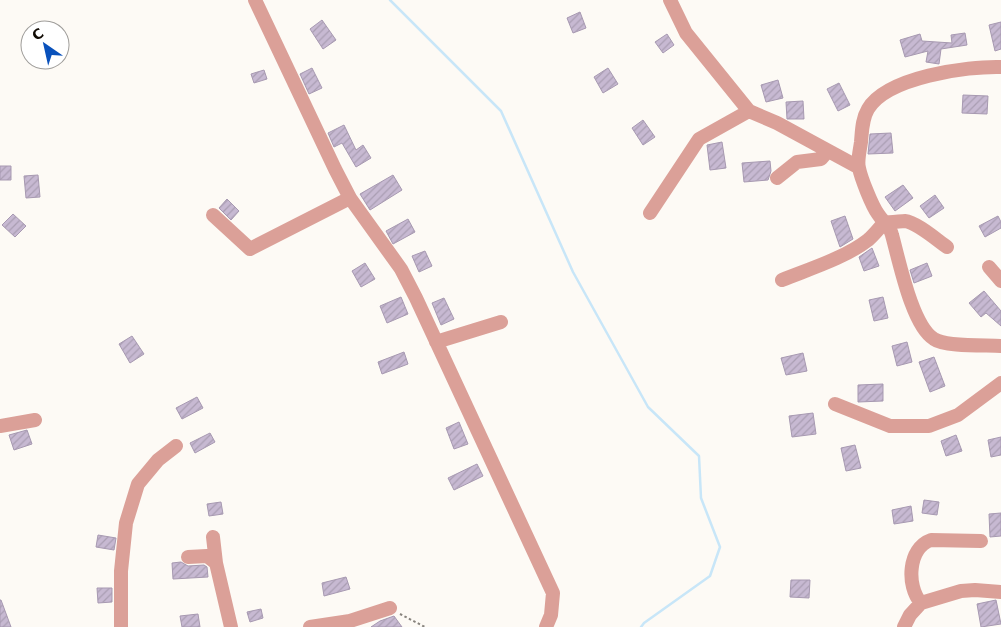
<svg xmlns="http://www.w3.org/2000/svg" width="1001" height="627" viewBox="0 0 1001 627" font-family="'DejaVu Sans',sans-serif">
  <defs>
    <pattern id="building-hatch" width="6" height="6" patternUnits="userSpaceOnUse" patternTransform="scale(1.25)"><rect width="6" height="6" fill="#c7b9d2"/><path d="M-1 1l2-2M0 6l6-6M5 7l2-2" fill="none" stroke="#aa9eb3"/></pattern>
  </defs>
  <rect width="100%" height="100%" fill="#fdfaf5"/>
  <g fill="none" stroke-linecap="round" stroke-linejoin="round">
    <!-- stream -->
    <path stroke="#c8e6f8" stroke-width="2.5" d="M390 0 501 111 573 272 648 407 699 456 701 498 720 547 710 576 644 623 641 627"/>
  </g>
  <!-- building -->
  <path fill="url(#building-hatch)" stroke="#a799b1" d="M580 12 586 28 573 33 567 18Z
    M322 20 336 40 323 49 310 29Z
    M1001 22V49L995 51 989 25Z
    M965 33 967 45 941 49 939 64 926 62 928 51 905 57 900 40 920 34 922 41 952 43 951 35Z
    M667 34 674 45 663 53 655 42Z
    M312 68 322 88 309 94 300 74Z
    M608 68 618 84 603 93 594 77Z
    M264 70 267 79 254 83 251 74Z
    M778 80 783 98 766 102 761 85Z
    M839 83 850 105 838 111 827 89Z
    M963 95 988 96 987 114 962 113Z
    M803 101 804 119H787L786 102Z
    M643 120 655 137 643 145 632 128Z
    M344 125 356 150 363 145 371 158 356 167 342 143 334 147 328 133Z
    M891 133 893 153 868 154 870 134Z
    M722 142 726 168 710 170 707 145Z
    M770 161 771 171 768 180 744 182 742 163Z
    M0 166H11V180H0Z
    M38 175 40 197 26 198 24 176Z
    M393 175 402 190 370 210 360 194Z
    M903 185 913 198 895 211 885 197Z
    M935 195 944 208 929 218 920 206Z
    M227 199 239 211 231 220 219 208Z
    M13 214 26 226 15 237 2 225Z
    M845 216 853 239 840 247 831 221Z
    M998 216 1001 222V228L985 237 979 226Z
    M408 219 415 232 393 244 386 231Z
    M872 248 879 266 864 271 859 257Z
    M425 251 432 266 419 272 412 256Z
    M365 263 375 279 361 287 352 271Z
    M927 263 932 276 914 283 910 270Z
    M984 291 1001 311V326L986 313 981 317 969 303Z
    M401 297 408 314 387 323 380 306Z
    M883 297 888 318 874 321 869 300Z
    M444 298 454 319 441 325 432 303Z
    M132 336 144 354 130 363 119 344Z
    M907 342 912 362 897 366 892 346Z
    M404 352 408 364 382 374 378 362Z
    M803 353 807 371 786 375 781 358Z
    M934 357 945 386 930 392 919 362Z
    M883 384V401L858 402V385Z
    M197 397 203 408 182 419 176 408Z
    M813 413 816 434 792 437 789 416Z
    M459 422 468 444 454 449 446 428Z
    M27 430 32 444 14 450 9 435Z
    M210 433 215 442 195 453 190 443Z
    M956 435 962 451 946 456 941 441Z
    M1001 437V455L991 457 988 440Z
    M855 445 861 468 846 471 841 448Z
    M477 464 483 476 454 490 448 478Z
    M924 500 939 502 937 515 922 513Z
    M221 502 223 514 209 516 207 504Z
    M911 506 913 521 894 524 892 510Z
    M1001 513V536L990 537 989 514Z
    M98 535 116 538 114 550 96 547Z
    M181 562 188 566 204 565 207 567 208 577 173 579 172 563Z
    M346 577 350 589 324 596 322 583Z
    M791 580H810L809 598 790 597Z
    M97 588H112V602L98 603Z
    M0 600H1L11 627H0Z
    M996 600 1001 624 981 627 977 604Z
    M261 609 263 618 250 622 247 612Z
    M198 614 200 627H182L180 616Z
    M394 616 402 627H371L380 621Z"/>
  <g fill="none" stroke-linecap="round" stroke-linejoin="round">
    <!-- path -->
    <path stroke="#87837d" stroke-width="2" stroke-dasharray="2.5 2.5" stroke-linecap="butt" d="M400 614 425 627"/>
    <!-- minor -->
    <path stroke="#dba098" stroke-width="14" d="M255 0 335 169 350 198 401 269 416 298 553 593 551 615 546 627
      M670 0 686 33 749 111 777 123 858 167
      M1001 67C967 66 887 77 868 109 862 119 862 131 861 142 860 150 857 161 859 168 861 178 872 206 878 214 883 222 890 226 892 235 899 260 912 326 934 339 945 347 986 345 1001 346
      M777 178 797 162 821 159 828 151
      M650 213 699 139 749 111
      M213 215 250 249 350 198
      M989 267 1001 281
      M782 280C809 269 845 258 868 240 874 235 879 228 885 222 892 223 900 221 905 221 916 222 937 240 947 247
      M436 342 501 322
      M835 404 890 426H929L958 415 1001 383
      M0 426 35 420
      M213 537 216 563 231 627
      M188 557 207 556 216 563
      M921 603C906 586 908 548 931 540L981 541
      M121 627V571L126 523 138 484 158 460 176 446
      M310 627 350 621 390 608
      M904 627 910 615 921 603 961 591 975 590 1001 592"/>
  </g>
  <!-- north arrow -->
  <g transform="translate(45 45) rotate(326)"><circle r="24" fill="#ffffff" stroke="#9f9d9a"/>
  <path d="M0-4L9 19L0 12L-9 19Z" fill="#0951bb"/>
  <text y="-8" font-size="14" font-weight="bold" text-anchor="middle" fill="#100a03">С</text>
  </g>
</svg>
